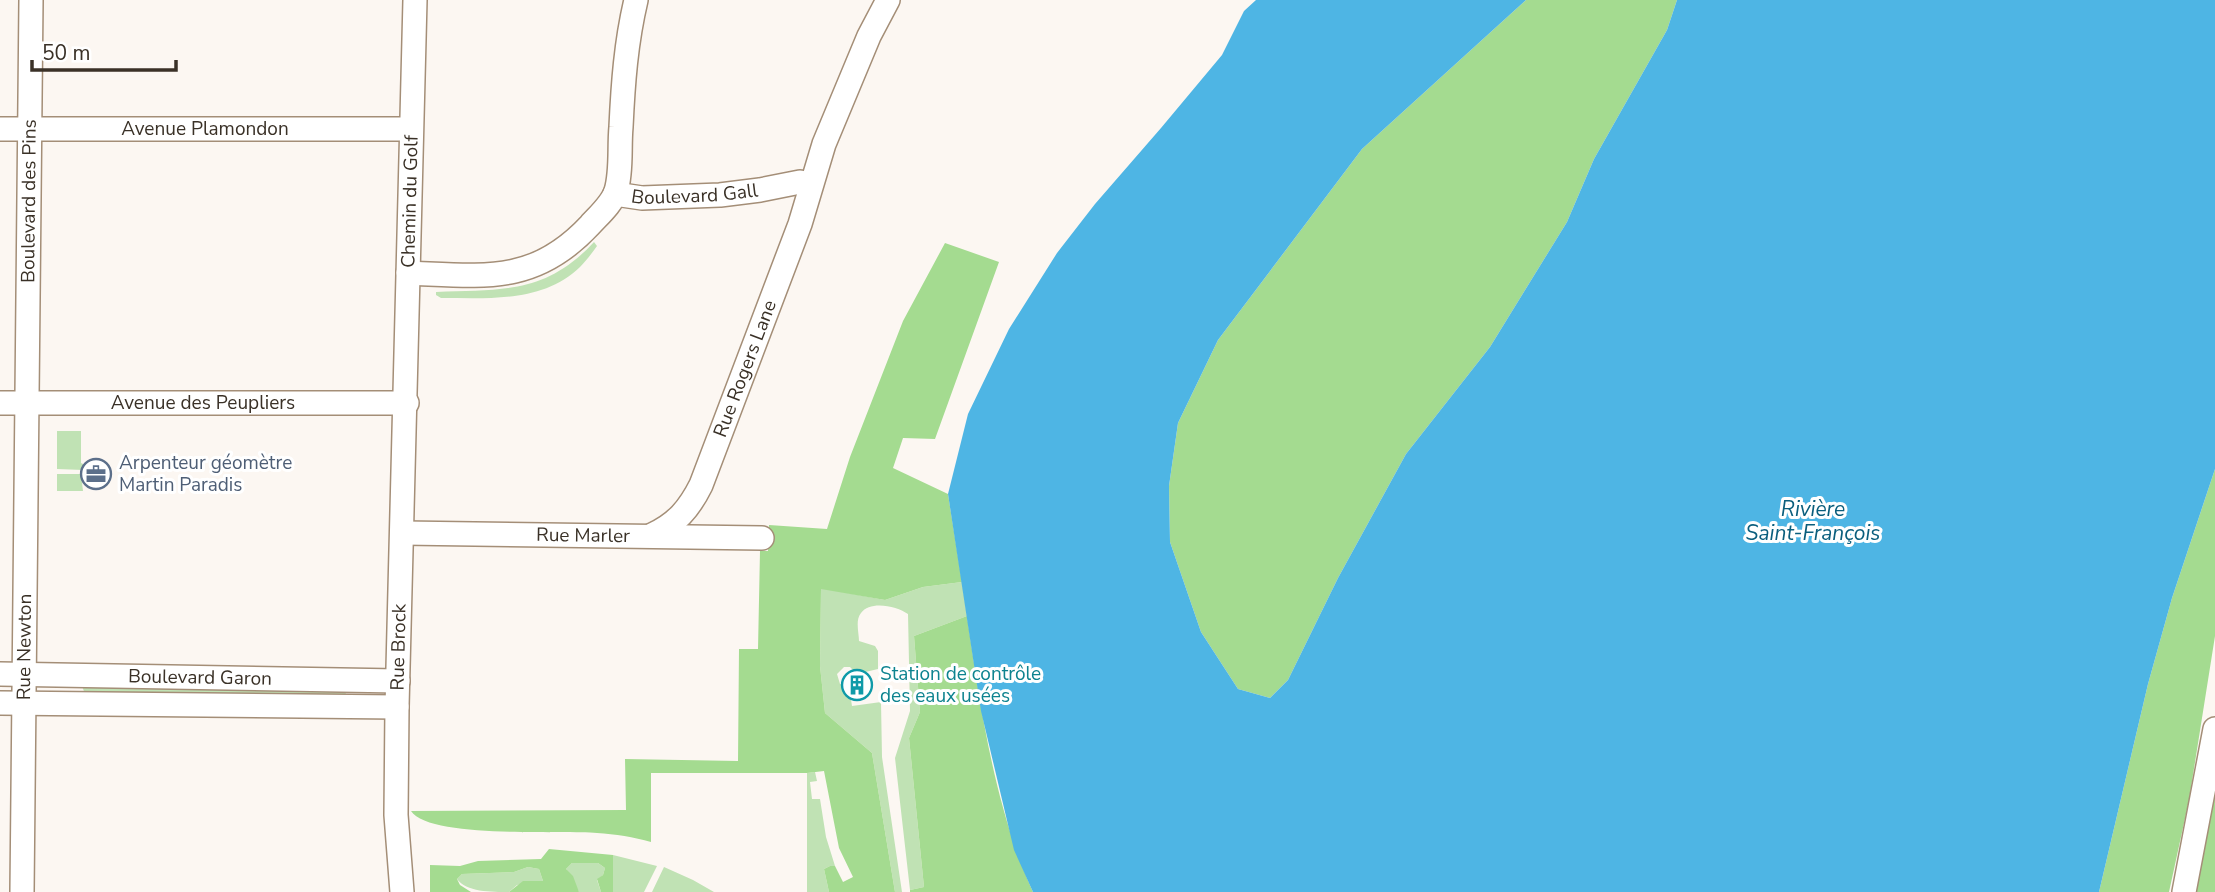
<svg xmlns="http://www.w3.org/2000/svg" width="2215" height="892" viewBox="0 0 2215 892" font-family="'Nunito Sans',sans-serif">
  <rect width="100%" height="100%" fill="#fcf7f2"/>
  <!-- green -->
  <path fill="#c0e2b4" d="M594 242 597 246C592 253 586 261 580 267 543 303 488 298 441 298L436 295V292C501 289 545 295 594 242Z
    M57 431H81V463L83 464V470L57 469Z
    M57 474H81L83 491H57Z
    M962 582 967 616 914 636 920 712 909 738 924 887 910 890 895 758 910 711 908 614C897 606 870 600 861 613 855 620 859 633 859 641L875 646 878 651V669L857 674 850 667H844L837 674 840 684 849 687 852 706 881 702 882 757 902 892H895L872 753 825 713 820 666 821 588 885 600 923 587Z
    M82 686 341 689 346 692 345 699 85 694Z
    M815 772 817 781 810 782 812 799H820L826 837 835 866H830L824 869 829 892H807V773Z
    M613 855 657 866 644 892H613Z
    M572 863H598L605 868 603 875 597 880 601 892H579L566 869Z
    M528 867 539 869 543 881 517 885 509 892C491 892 466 892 457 879L462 874 514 872Z
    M664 867 693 880 714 892H652Z"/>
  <!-- forest -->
  <path fill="#a4db90" d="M1526 0H1677L1667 30 1594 159 1567 222 1490 347 1406 454 1338 578 1288 680 1270 698 1238 689 1201 632 1170 542 1169 486 1178 423 1218 340 1362 149Z
    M945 243 999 262 935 439 903 438 893 468 948 494 962 582 923 587 885 600 821 589 820 666 825 713 872 753 895 892H829L824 869 830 866H835L843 882 853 877 839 848 824 771 807 773H651V842C634 837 615 834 597 833 562 830 429 839 411 811L626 810 625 759 738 761 739 649H758L760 551H768L769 525 827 529 850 457 903 321Z
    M2215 469V636L2189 800 2169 892H2099L2148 684 2172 598Z
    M967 616C981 710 994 805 1033 892H910V890L924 887 909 738 920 712 914 636Z
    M2215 790V892H2193Z
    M549 849 613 855V892H601L597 879 603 875 605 868 598 863H572L566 869 573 876 579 892H509L523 881H543L539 869 528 867 514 872 462 874 457 879 460 885 471 892H430V865L460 866 478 861 541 859Z"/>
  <!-- water -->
  <path fill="#4eb5e4" d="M1256 0H1526L1362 149 1218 340 1178 423 1169 486 1170 542 1201 632 1238 689 1270 698 1288 680 1338 578 1406 454 1490 347 1567 222 1594 159 1667 30 1677 0H2215V469L2172 598 2148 684 2099 892H1033L1014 850 981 711 948 494 968 414 1009 329 1057 253 1095 204 1161 128 1222 55 1244 11Z"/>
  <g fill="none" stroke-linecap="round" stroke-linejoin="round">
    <!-- minor casing -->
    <g stroke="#a48e77" stroke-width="26">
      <g id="minor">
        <path id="s1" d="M0 129H411"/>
        <path id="s2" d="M615 194 642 198 720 195 760 190 800 182 811 184"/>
        <path d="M408 273C484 276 534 285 590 225 599 215 612 204 616 191 622 171 619 148 621 127 623 84 626 42 636 0"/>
        <path id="s3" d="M0 403H407"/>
        <path id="s4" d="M403 533 762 538"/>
        <path id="s5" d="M652 535C676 524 689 509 701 485L800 224 824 144 869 36 888 0"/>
        <path id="s6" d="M0 674 398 681"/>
        <path d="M0 703 397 707"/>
        <path id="s7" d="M22 892 31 0"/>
        <path id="s8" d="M402 892 396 815 397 707 415 0"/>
        <path d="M2184 892 2215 729"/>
      </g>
    </g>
    <!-- minor -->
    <use href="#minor" stroke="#fff" stroke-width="23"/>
  </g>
  <!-- icons -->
  <defs>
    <g id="office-ring" transform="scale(1.575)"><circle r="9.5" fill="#fff" stroke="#5c6f8a" stroke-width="1.5"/><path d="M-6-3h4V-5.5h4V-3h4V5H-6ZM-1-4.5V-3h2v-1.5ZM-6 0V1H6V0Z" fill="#5c6f8a"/></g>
    <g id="building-ring" transform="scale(1.575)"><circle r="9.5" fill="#fff" stroke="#0f9aa8" stroke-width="1.5"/><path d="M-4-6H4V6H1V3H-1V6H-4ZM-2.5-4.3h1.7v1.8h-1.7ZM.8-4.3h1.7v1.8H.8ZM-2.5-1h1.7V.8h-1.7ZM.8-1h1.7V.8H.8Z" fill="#0f9aa8"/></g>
  </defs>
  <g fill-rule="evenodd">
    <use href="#office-ring" x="96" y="474"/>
    <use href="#building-ring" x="857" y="685"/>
  </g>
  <g text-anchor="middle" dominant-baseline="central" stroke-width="6" stroke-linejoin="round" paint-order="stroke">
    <!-- street labels -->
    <g font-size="19" fill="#3a3127" stroke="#fff">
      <text stroke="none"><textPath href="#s1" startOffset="205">Avenue Plamondon</textPath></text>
      <text stroke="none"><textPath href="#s2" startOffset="80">Boulevard Gall</textPath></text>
      <text stroke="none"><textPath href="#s7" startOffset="691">Boulevard des Pins</textPath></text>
      <text stroke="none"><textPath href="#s8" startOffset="691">Chemin du Golf</textPath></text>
      <text stroke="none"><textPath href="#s5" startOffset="196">Rue Rogers Lane</textPath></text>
      <text stroke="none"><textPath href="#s3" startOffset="203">Avenue des Peupliers</textPath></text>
      <text stroke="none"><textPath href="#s4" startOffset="180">Rue Marler</textPath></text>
      <text stroke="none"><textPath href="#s7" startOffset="245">Rue Newton</textPath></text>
      <text stroke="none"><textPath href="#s8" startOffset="245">Rue Brock</textPath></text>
      <text stroke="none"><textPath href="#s6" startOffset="200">Boulevard Garon</textPath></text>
    </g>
    <!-- service labels -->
    <g font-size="19" fill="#4e5e75" stroke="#fff" text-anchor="start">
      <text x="119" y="463">Arpenteur géomètre<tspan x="119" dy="22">Martin Paradis</tspan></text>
    </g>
    <!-- culture labels -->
    <g font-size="19" fill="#0d838f" stroke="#fff" text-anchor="start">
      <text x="880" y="674">Station de contrôle<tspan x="880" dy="22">des eaux usées</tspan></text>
    </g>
    <!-- water labels -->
    <g font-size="21" font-style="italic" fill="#0a5e7d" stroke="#fff">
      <text x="1813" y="509">Rivière<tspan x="1813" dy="24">Saint-François</tspan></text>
    </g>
  </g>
  <!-- scale -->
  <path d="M32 60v10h144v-10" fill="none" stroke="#3a3127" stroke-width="3.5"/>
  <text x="42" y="60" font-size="21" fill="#3a3127" stroke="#ffffff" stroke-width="5" paint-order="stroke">50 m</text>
</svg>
